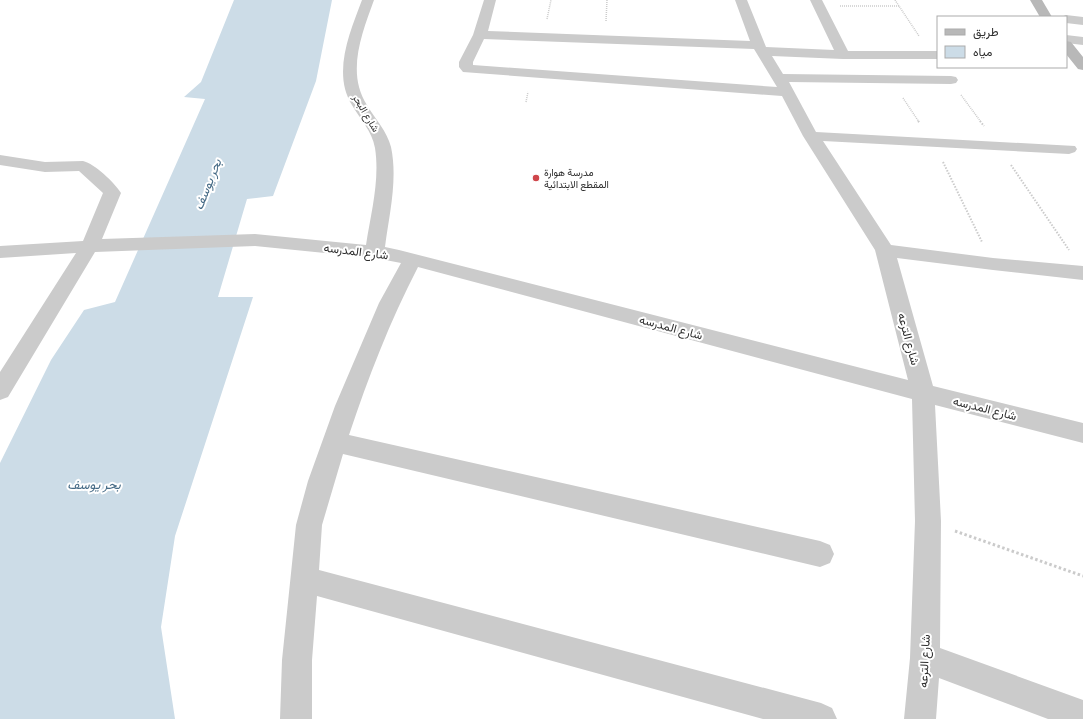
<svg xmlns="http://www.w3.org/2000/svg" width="1083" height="719" viewBox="0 0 1083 719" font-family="'Titillium Web',Vazirmatn,sans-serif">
  <rect width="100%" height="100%" fill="#fff"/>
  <!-- water -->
  <path fill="#ccdce7" d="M234 0H332L316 81 273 196 247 199 218 297H253L175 536 161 627 175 719H0V463L51 360 84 310 115 302 205 99 184 97 201 82Z"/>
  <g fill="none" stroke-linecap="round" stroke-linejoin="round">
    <!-- path-far2 -->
    <path stroke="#cbcbcb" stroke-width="1.5" stroke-dasharray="1 1" stroke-linecap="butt" d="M895 0 919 36
      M840 6H899
      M547 19 551 0
      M606 21 607 0
      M961 95 981 122
      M903 98 919 122
      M526 102 528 92"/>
    <!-- path-far1 -->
    <path stroke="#cbcbcb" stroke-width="2" stroke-dasharray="1.5 1.5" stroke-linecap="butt" d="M918 121 920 123
      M980 121 984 126
      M943 162 982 242
      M1011 165 1069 250"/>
    <!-- path -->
    <path stroke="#cbcbcb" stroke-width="3" stroke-dasharray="2.5 2.5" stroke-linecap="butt" d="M955 531 1083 576"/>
    <!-- street -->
    <path fill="#cbcbcb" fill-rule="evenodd" d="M362 0H374C362 33 346 73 367 105 375 119 387 131 391 147 398 180 389 215 385 247L399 250 908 380 875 250 803 136 782 96 463 72 459 67V62L473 35 484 0H496L488 31 750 41 735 0H747L766 47 834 50 810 0H822L848 51H938V59H843L772 56 783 74 951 76 956 77 958 80 956 83 951 84 789 82 816 132 1075 146 1077 149 1075 152 1069 154 823 141 891 245 993 258 1083 266V280L993 270 897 258 933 386 1083 423V443L935 405 941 521 940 648 1083 700V719H1048L939 678 936 719H904L910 658 915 521 912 399 418 267C390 321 368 378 349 435L820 541 830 545 834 554 830 563 820 567 343 454 322 525 319 570 821 703 832 708 837 719H763L317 596 312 660V719H280L282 660 296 525 308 481 335 406 379 303 401 263 375 258 255 246 95 252 8 397 0 400V372L76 253 0 258V246L83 241 103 193 79 171 45 172 0 165V155L45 162 83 161C95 164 114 182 121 193L102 239 255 234 366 245C371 213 380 180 375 148 372 131 360 119 352 105 332 73 350 32 362 0ZM484 39 754 49 777 87 473 65V62Z
      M1066 15 1083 17V25L1066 23V17H1061Z
      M1066 35 1083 37V45L1066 43Z"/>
    <!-- secondary -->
    <path fill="#b8b8b8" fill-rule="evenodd" d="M1030 0H1042L1052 17H1040Z
      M1066 41 1071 42 1083 57V70L1078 69 1066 54Z"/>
  </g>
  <!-- markers -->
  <circle fill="#cf464b" stroke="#fff" stroke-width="1.5" cx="536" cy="178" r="4"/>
  <g text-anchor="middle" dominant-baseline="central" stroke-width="4" stroke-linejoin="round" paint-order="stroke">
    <!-- far-street labels -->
    <g font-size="10" fill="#2e2e2e" stroke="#fff">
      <text transform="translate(366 113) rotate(59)">شارع البحر</text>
    </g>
    <!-- far-poi labels -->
    <g font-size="10" fill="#2e2e2e" stroke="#fff" text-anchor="start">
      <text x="544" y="172">مدرسة هوارة<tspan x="544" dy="12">المقطع اﻻبتدائية</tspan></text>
    </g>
    <!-- street labels -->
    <g font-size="12" fill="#2e2e2e" stroke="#fff">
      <text transform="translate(356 251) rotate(7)">شارع المدرسه</text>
      <text transform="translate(671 327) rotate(15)">شارع المدرسه</text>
      <text transform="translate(909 339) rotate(75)">شارع الترعه</text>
      <text transform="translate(985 408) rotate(14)">شارع المدرسه</text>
      <text transform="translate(924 661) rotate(-87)">شارع الترعه</text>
    </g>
    <!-- water labels -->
    <g font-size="13" font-style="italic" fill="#466b86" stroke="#fff">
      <text transform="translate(207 184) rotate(-68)">بحر يوسف</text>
      <text x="94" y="484">بحر يوسف</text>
    </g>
  </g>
  <!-- legend -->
  <rect x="937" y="16" width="130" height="52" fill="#ffffff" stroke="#ababab"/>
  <rect x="945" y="29" width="20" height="6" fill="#b8b8b8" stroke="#ababab"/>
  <text x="973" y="36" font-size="12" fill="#2e2e2e">طريق</text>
  <rect x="945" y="46" width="20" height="12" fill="#ccdce7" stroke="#ababab"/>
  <text x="973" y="56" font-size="12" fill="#2e2e2e">مياه</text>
</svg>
